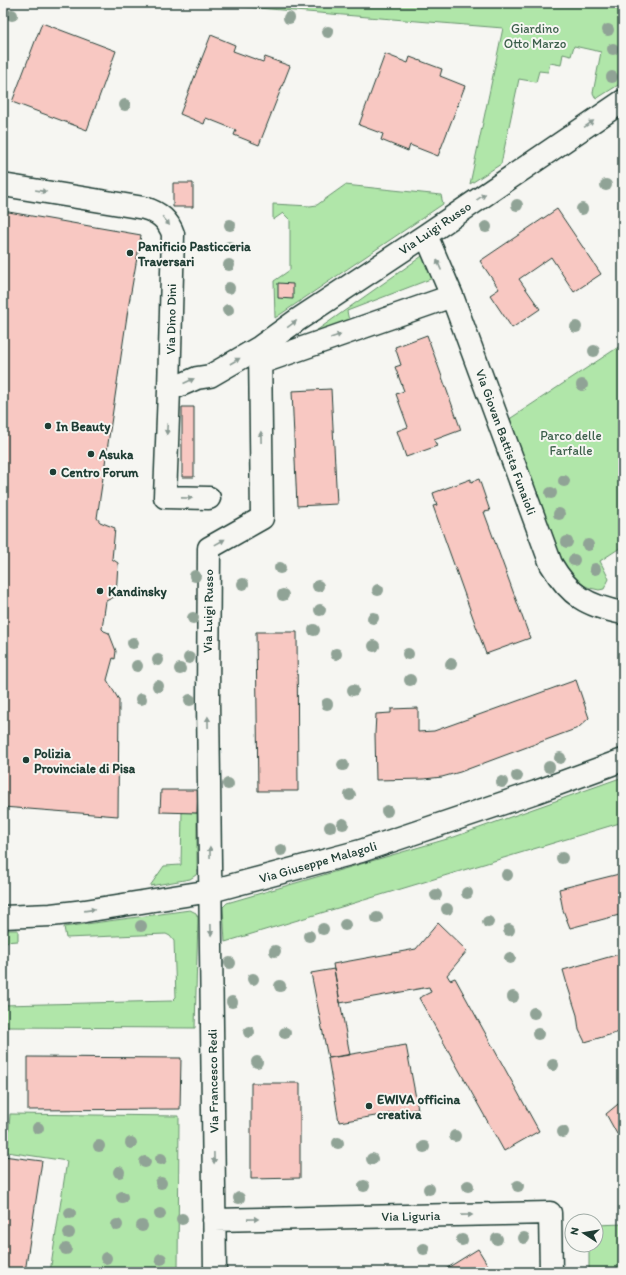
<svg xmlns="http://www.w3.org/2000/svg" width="626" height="1275" viewBox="0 0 626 1275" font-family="Itim,sans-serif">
  <rect width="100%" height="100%" fill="#f6f6f2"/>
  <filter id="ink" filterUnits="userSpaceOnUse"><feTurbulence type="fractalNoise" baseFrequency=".025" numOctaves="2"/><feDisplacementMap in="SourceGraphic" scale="8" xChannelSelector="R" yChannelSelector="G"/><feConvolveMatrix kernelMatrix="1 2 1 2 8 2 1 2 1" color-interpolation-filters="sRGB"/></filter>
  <g filter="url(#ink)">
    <!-- green -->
    <path fill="#b0e6a9" stroke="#68926e" d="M196 3H623V82L596 99 593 93 601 52 574 46 571 56 563 54 561 65 550 63 548 72 539 71 536 82 519 79 501 164 470 184 503 28Z
      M345 185 441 195 443 204 275 318 274 281 290 270V220L283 213 273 220V204L310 206 317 205Z
      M425 254 433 278 347 311 349 321 313 333Z
      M623 344V546L600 561 609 579 604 589 599 590 590 588 579 583 568 572 552 537 508 420Z
      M623 777V822L225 942 223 907 227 903 454 837Z
      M182 812 197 813V872L196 875 190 879 150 886 164 866 181 865Z
      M190 910 196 913 198 918 195 1028 3 1027V1005L172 1001 176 997 174 941 170 936 166 934 66 938 64 927Z
      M3 930H18V941L3 942Z
      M10 1114 179 1116 178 1272H50L67 1161 7 1152Z
      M623 1224V1272H589V1245H596V1225Z"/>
    <!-- building -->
    <path fill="#f8c8c2" stroke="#1f3d34" d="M42 23 116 51 87 130 12 102Z
      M211 35 235 45 233 51 263 62 265 57 290 66 259 145 234 135 236 130 206 118 204 124 180 114Z
      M385 54 408 63 410 57 442 69 440 76 465 86 438 156 410 145 408 151 381 140 383 134 359 125Z
      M173 183H193V207H173Z
      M557 209 601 274 574 292 551 257 519 279 540 309 512 328 490 295 499 289 480 261Z
      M3 211 141 235 128 309 97 518 100 522 115 528 112 559 118 563 116 596 106 601 102 629 104 631 109 633 116 651 115 659 113 658 107 680 119 700 118 816 3 807Z
      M278 283 293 284V299L278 298Z
      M427 335 461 430 434 440 437 446 406 457 397 431 408 427 396 394 404 391 395 367 401 365 395 347Z
      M331 389 337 504 297 506 292 391Z
      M182 407H194V477H182Z
      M471 479V482L479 479 490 511 484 512 530 638 486 654 433 506 437 505 433 493Z
      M256 632H297L298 791H258Z
      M576 680 589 718 578 728 460 772 442 777 424 779 376 780 375 734 376 714 391 713V709L418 708V732L434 731Z
      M161 790H198L197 813 160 812Z
      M623 873V914L570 928 563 910 559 889Z
      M438 923 467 951 447 975 450 980 455 978 539 1131 504 1151 419 998 431 992 429 987 340 1003 333 964 416 949Z
      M623 953V1031L585 1042 579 1030 577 1015 567 984 563 970Z
      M334 969 350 1055 328 1058 311 973Z
      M406 1045 418 1109 339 1122 328 1058Z
      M28 1057 181 1058 180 1109 28 1110Z
      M251 1083H300V1178L251 1179Z
      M623 1100V1140L617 1134 606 1114Z
      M3 1156 42 1161 25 1272H3Z
      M478 1249 492 1272H441Z"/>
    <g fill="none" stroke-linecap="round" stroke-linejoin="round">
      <!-- minor casing -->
      <g stroke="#1f3d34" stroke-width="25">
        <path id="minor" d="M3 185 144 208C158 212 168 219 173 234L169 390 165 497 209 498
          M426 235 452 296 551 564C570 596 587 606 623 613
          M260 363 452 296
          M169 390 197 378 210 376 260 347 296 321 426 235 623 101
          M3 917 51 915 85 911 211 891 361 851 536 792 623 760
          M214 1220 550 1213 551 1272
          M215 1272 208 701 209 548 262 518 260 347"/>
      </g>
      <!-- minor -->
      <use href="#minor" stroke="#f6f6f2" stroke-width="22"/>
    </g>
    <!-- trees -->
    <g fill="#90a396">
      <circle cx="12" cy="15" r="6"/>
      <circle cx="289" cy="18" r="6"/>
      <circle cx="608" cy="30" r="6"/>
      <circle cx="328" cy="32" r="6"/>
      <circle cx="613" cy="49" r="6"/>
      <circle cx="612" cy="77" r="6"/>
      <circle cx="125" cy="105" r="6"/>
      <circle cx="606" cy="185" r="6"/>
      <circle cx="517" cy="205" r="6"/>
      <circle cx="582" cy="209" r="6"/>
      <circle cx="230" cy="225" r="6"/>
      <circle cx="486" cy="227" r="6"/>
      <circle cx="229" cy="247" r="6"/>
      <circle cx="229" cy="265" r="6"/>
      <circle cx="229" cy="288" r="6"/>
      <circle cx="228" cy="310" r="6"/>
      <circle cx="576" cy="327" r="6"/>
      <circle cx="594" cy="351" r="6"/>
      <circle cx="582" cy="385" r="6"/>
      <circle cx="564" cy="481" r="6"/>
      <circle cx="551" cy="493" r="6"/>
      <circle cx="559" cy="514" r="6"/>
      <circle cx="567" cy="542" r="6"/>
      <circle cx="588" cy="545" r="6"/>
      <circle cx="574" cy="560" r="6"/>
      <circle cx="280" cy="568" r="6"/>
      <circle cx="595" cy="569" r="6"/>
      <circle cx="195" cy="576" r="6"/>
      <circle cx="243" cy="584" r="6"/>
      <circle cx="318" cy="586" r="6"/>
      <circle cx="378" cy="590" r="6"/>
      <circle cx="283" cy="595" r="6"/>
      <circle cx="320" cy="610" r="6"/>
      <circle cx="193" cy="618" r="6"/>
      <circle cx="373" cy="618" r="6"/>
      <circle cx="314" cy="630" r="6"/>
      <circle cx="133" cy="643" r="6"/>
      <circle cx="374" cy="646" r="6"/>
      <circle cx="336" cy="654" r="6"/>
      <circle cx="408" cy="654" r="6"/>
      <circle cx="189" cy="658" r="6"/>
      <circle cx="158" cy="660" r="6"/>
      <circle cx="451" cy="664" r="6"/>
      <circle cx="137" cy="666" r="6"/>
      <circle cx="180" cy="669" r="6"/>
      <circle cx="410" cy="680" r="6"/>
      <circle cx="158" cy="686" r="6"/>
      <circle cx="353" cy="690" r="6"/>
      <circle cx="141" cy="699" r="6"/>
      <circle cx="190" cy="700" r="6"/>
      <circle cx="327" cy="704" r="6"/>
      <circle cx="560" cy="758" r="6"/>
      <circle cx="343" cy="765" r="6"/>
      <circle cx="549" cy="767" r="6"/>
      <circle cx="517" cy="776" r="6"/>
      <circle cx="502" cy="782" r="6"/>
      <circle cx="228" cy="784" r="6"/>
      <circle cx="350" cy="795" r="6"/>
      <circle cx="387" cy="811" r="6"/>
      <circle cx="343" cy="824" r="6"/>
      <circle cx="330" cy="827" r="6"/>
      <circle cx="281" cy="850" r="6"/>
      <circle cx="562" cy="858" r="6"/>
      <circle cx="507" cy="875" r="6"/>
      <circle cx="467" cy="893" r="6"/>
      <circle cx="436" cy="895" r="6"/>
      <circle cx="447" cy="909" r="6"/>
      <circle cx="377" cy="918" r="6"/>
      <circle cx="488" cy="922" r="6"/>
      <circle cx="345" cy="925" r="6"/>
      <circle cx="141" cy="926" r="6"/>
      <circle cx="323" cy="929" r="6"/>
      <circle cx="509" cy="930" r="6"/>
      <circle cx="309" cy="936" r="6"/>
      <circle cx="275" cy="951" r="6"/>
      <circle cx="510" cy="958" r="6"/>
      <circle cx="230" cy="963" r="6"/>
      <circle cx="253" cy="979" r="6"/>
      <circle cx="280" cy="986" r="6"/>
      <circle cx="513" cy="997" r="6"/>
      <circle cx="232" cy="1002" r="6"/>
      <circle cx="534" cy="1013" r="6"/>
      <circle cx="249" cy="1032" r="6"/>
      <circle cx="285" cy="1033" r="6"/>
      <circle cx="538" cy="1034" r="6"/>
      <circle cx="257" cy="1062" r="6"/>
      <circle cx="553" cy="1065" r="6"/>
      <circle cx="38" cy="1128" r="6"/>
      <circle cx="563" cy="1132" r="6"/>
      <circle cx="455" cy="1136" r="6"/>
      <circle cx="131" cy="1143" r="6"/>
      <circle cx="338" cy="1143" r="6"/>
      <circle cx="99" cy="1146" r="6"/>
      <circle cx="424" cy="1147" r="6"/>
      <circle cx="161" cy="1159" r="6"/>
      <circle cx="372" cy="1159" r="6"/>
      <circle cx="145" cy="1162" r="6"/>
      <circle cx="119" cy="1172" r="6"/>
      <circle cx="161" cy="1183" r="6"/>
      <circle cx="364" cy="1186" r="6"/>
      <circle cx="468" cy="1186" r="6"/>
      <circle cx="518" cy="1186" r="6"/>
      <circle cx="429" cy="1189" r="6"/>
      <circle cx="122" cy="1197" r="6"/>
      <circle cx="239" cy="1198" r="6"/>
      <circle cx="70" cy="1213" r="6"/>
      <circle cx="160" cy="1214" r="6"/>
      <circle cx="182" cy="1219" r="6"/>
      <circle cx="117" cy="1225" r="6"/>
      <circle cx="142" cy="1226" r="6"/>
      <circle cx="69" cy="1233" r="6"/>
      <circle cx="524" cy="1238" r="6"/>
      <circle cx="497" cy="1239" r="6"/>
      <circle cx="462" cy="1240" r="6"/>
      <circle cx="66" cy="1249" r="6"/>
      <circle cx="424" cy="1249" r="6"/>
      <circle cx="106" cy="1258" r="6"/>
      <circle cx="161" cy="1259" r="6"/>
    </g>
    <!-- one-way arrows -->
    <defs><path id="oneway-solid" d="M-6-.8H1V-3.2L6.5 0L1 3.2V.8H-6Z"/></defs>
    <g fill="#8a9a93">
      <use href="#oneway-solid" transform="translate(589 124) rotate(-34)"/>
      <use href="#oneway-solid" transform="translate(41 191) rotate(9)"/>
      <use href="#oneway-solid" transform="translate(481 197) rotate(-35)"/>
      <use href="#oneway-solid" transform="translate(166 221) rotate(51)"/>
      <use href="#oneway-solid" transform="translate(439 265) rotate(-113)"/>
      <use href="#oneway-solid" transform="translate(292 324) rotate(-36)"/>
      <use href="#oneway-solid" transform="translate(336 336) rotate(-19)"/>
      <use href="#oneway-solid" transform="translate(235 361) rotate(-30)"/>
      <use href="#oneway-solid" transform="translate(189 381) rotate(-24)"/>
      <use href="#oneway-solid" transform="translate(167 429) rotate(93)"/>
      <use href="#oneway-solid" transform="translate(261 437) rotate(-91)"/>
      <use href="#oneway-solid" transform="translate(187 498) rotate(1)"/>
      <use href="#oneway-solid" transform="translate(220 542) rotate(-29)"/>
      <use href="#oneway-solid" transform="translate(208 722) rotate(-91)"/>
      <use href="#oneway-solid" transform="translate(210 852) rotate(-91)"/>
      <use href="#oneway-solid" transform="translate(90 910) rotate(-8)"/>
      <use href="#oneway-solid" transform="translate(211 930) rotate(89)"/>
      <use href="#oneway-solid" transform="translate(214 1158) rotate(89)"/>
      <use href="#oneway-solid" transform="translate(467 1215) rotate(-1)"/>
      <use href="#oneway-solid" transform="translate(253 1219) rotate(-1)"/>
    </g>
  </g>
  <!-- markers -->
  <g fill="#1f3d34" stroke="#f6f6f2" stroke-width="1.5">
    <circle cx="130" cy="253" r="4"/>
    <circle cx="48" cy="426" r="4"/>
    <circle cx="91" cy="454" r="4"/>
    <circle cx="53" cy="472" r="4"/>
    <circle cx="100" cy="591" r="4"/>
    <circle cx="26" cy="760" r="4"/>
    <circle cx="369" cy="1106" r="4"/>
  </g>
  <g text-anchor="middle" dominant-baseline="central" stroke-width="4" stroke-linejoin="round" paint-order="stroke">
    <!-- park labels -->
    <g font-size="13" fill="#3c5f4b" stroke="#f6f6f2">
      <text x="535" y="28">Giardino<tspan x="535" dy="15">Otto Marzo</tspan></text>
      <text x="571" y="435">Parco delle<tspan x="571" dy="15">Farfalle</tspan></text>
    </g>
    <!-- street labels -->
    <g font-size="13" fill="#1f3d34" stroke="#f6f6f2">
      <text transform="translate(435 228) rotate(-34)">Via Luigi Russo</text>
      <text transform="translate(171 319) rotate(-89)">Via Dino Dini</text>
      <text transform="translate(506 442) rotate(70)">Via Giovan Battista Funaioli</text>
      <text transform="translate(208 611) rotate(-89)">Via Luigi Russo</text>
      <text transform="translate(318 862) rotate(-16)">Via Giuseppe Malagoli</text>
      <text transform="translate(213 1081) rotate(-91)">Via Francesco Redi</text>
      <text transform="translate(411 1216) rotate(-1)">Via Liguria</text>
    </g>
    <!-- poi labels -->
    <g font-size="13" font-weight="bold" fill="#1f3d34" stroke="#f6f6f2" text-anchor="start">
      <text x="138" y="246">Panificio Pasticceria<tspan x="138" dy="15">Traversari</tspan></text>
      <text x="56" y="426">In Beauty</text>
      <text x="99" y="454">Asuka</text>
      <text x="61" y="472">Centro Forum</text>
      <text x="108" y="591">Kandinsky</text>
      <text x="34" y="753">Polizia<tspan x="34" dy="15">Provinciale di Pisa</tspan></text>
      <text x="377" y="1099">EWIVA officina<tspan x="377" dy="15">creativa</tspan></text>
    </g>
  </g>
  <!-- margin -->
  <rect width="626" height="1275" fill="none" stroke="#f6f6f2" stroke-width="16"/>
  <rect x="8" y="8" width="610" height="1259" fill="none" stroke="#1f3d34" stroke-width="1.5" filter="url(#ink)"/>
  <!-- north arrow -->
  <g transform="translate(584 1233) rotate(282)"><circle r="19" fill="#f6f6f2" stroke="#a0aca6"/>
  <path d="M0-3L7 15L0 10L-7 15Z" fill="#1f3d34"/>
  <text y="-6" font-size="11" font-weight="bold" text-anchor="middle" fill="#1f3d34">N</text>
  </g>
</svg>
